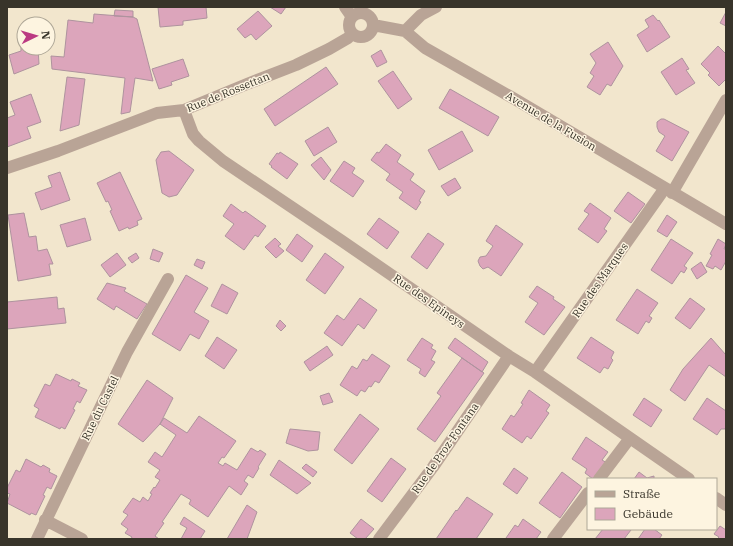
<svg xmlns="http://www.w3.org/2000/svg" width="733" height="546" viewBox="0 0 733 546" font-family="'IBM Plex Serif',serif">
  <rect width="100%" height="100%" fill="#f2e6cd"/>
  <!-- building -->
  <path fill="#dca5bb" stroke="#ae939e" d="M158 7H206L207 18 183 21V25L160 27Z
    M270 7H286L281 14Z
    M115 10 133 11V17L114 16Z
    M258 11 272 26 256 40 251 34 245 38 237 29Z
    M726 12V26L720 23Z
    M94 14 133 17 137 19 153 81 135 78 130 112 121 114 125 78 52 69 51 56 64 57 68 20 93 23Z
    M653 15 658 21 659 20 670 37 647 52 637 35 649 27 645 20Z
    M21 31H24V48H38L39 64 14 74 9 55 21 51Z
    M608 42 623 66 611 86 607 84 600 95 587 87 594 76 590 73 596 63 590 54Z
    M718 46 726 54V79L719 86 708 75 710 73 701 64Z
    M381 50 387 62 377 67 371 56Z
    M682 58 689 69 686 70 695 83 676 95 661 72Z
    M183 59 189 76 171 82 172 85 159 89 152 69Z
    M326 67 338 84 275 126 264 109Z
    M393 71 412 99 398 109 378 81Z
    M67 77 85 79 79 125 60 131Z
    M450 89 499 117 488 136 439 108Z
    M31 94 41 122 27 127 31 138 7 147V118L15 115 10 102Z
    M661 119H664L689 132 672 161 656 151 665 136 659 132 657 127V122Z
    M328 127 337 142 314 156 305 141Z
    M462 131 473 151 439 170 428 150Z
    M386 144 401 155 397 162 414 174 410 180 425 191 419 201 421 202 416 210 399 198 403 192 386 180 390 174 371 160 377 152 379 153Z
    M169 151 194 170 177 195 169 197 162 193 156 160 161 152Z
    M280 152 298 164 287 179 271 167 272 166 269 164 277 153 279 154Z
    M321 157 331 170 324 180 311 165Z
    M344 161 355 168 352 173 364 181 353 197 330 181Z
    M60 172 70 200 41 210 35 193 52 187 48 176Z
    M120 172 142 219 137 221 138 225 129 229 128 227 119 231 110 211 112 210 108 201 106 202 97 183Z
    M455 178 461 188 448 196 441 186Z
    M628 192 645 204 631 223 614 211Z
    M590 203 611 218 604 229 607 231 598 243 578 229 589 214 584 211Z
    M231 204 243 213 245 211 266 226 258 237 255 235 244 250 225 236 234 224 223 216Z
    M24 213 29 237 36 236 38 251 47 249 53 264H49L51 275 18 281 8 215Z
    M667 215 677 222 667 237 657 231Z
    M85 218 91 240 67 247 60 225Z
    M379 218 399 232 387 249 367 234Z
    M496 225 523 244 501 276 488 267 483 269 480 266 478 261 480 257 486 256 493 246 486 241Z
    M428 233 444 244 427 269 411 257Z
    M297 234 313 246 302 262 286 250Z
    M275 238 281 244 278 246 284 251 276 258 265 247Z
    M671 239 693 253 684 266 687 268 684 273 681 271 672 284 651 270Z
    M718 239 726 244 724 249H726V261L721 270 715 266 713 269 706 266 712 255 710 254Z
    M153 249 163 253 159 262 150 259Z
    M117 253 126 265 110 277 101 265Z
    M136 253 139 258 132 263 128 258Z
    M325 253 344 267 325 294 306 280Z
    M197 259 205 262 202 269 194 265Z
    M701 262 707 272 697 279 691 269Z
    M186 275 208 288 194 312 209 321 199 339 190 334 180 351 152 334Z
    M107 283 126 288 124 291 147 304 137 319 116 306 114 310 97 299Z
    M222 284 238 293 227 314 211 306Z
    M537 286 554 297 553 299 565 307 544 335 525 322 538 303 529 297Z
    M637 289 658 303 649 316 652 318 649 323 646 321 638 334 616 320Z
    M57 297 58 309 64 308 66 323 7 329V302Z
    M360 298 377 310 364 329 358 324 342 346 324 333 337 315 344 320Z
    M690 298 705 309 690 329 675 318Z
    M280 320 286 326 281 331 276 326Z
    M217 337 237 350 224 369 205 356Z
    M591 337 614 352 611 358 613 360 608 369 604 367 600 373 577 358Z
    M422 338 433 345 431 348 436 351 431 360 435 362 425 377 419 373 421 369 407 360Z
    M455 338 488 362 482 372 448 348Z
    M711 338 726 355V377L709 365 685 401 670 390 683 369Z
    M327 346 333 355 310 371 304 362Z
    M372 354 390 366 379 383 375 381 371 387 369 386 365 392 361 390 357 396 340 385 352 366 357 369 363 359 367 361Z
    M462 358 484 373 435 442 417 429 441 396 437 393Z
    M56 374 71 381 72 379 80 383 78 386 87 390 80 403 77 401 73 409 75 410 65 429 61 427 60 429 35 417 39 409 34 406 45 384 50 386Z
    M147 380 173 398 160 424 143 442 118 424Z
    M529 390 550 405 546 411 549 413 531 439 527 436 522 443 502 429 511 415 514 417 523 404 521 403Z
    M329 393 333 402 323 405 320 396Z
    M644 398 662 410 651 427 633 415Z
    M707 398 726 411V427L725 429H721L717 435 693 419Z
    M360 414 379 429 352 464 334 450Z
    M199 416 236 441 224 458 222 457 218 463 223 466 225 463 237 470 251 448 258 452 260 450 266 454 258 467 259 468 253 478 248 475 244 481 248 484 241 495 229 486 208 517 189 504 191 500 181 494 162 522 164 523 155 536 159 539H131L132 537 125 533 128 529 121 524 128 515 123 512 133 498 140 502 143 497 148 501 152 494 150 493 154 487 155 488 160 480 155 477 160 470 148 462 155 452 162 457 176 435 160 424 164 418 187 433Z
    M290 429 320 432 318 450 308 451 286 443Z
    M586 437 608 452 602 460 607 463 593 479 585 473 587 469 572 459Z
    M391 458 406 469 382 502 367 491Z
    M26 459 41 467 43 465 50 469 49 472 57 476 51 489 47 487 43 495 45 496 36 515 31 513 30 515 7 503 10 494 7 493V488L16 470 20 472Z
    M279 460 311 483 297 494 270 475Z
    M306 464 317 472 313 477 302 468Z
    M514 468 528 478 517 494 503 484Z
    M562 472 582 487 560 518 539 503Z
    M639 472 647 478 654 476V479H634Z
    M467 497 493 514 476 539H436L456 510 457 511Z
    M247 505 257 512 247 539H227Z
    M184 517 205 531 200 539H181L187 528 180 524Z
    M361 519 374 529 365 539H358L350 533Z
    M523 519 541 532 536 539H508L506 538 515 525 518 527Z
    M720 526 726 530V539H717L719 537 714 534Z
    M603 529H630L631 530 624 539H595Z
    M645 529H654L662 535 659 539H638Z"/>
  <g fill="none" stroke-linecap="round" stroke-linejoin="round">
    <!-- street -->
    <path stroke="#b9a496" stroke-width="12" d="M345 7 352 17
      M349 25a12 12 0 1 1 24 0a12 12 0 1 1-24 0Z
      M373 25 405 31 425 48 513 98 726 224
      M405 31 421 15 436 7
      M184 110 193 134 199 141 223 161 342 241 509 356 535 372 689 479
      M7 168 58 151 157 113 184 110 247 84 296 65 329 49 348 38 352 33
      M672 193 726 100
      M535 372 665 188
      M599 479 630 438
      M716 498 726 505
      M45 520 82 539
      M37 539 127 352 168 279
      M379 539 433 467 509 356
      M553 539 588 493"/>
  </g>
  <g text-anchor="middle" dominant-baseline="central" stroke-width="3" stroke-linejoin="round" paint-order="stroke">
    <!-- street labels -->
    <g font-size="11" fill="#38342a" stroke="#fdf4e0">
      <text transform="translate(228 92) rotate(-22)">Rue de Rossettan</text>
      <text transform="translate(551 121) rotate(31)">Avenue de la Fusion</text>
      <text transform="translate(600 280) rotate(-55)">Rue des Marques</text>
      <text transform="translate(429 301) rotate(35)">Rue des Epineys</text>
      <text transform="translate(100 408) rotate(-64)">Rue du Castel</text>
      <text transform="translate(445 448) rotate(-55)">Rue de Proz-Fontana</text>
    </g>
  </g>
  <!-- border -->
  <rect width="733" height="546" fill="none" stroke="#38342a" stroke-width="16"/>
  <!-- legend -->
  <rect x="587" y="478" width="130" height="52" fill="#fdf4e0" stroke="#aea797"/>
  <rect x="595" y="491" width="20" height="6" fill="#b9a496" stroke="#aea797"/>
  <text x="623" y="498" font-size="12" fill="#38342a">Straße</text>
  <rect x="595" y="508" width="20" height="12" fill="#dca5bb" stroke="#aea797"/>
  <text x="623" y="518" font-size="12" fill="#38342a">Gebäude</text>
  <!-- north arrow -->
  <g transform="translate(36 36) rotate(85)"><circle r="19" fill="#fdf4e0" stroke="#aea797"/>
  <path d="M0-3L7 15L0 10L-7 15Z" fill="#bb3982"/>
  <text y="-6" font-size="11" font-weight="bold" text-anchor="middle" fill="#38342a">N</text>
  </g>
</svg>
